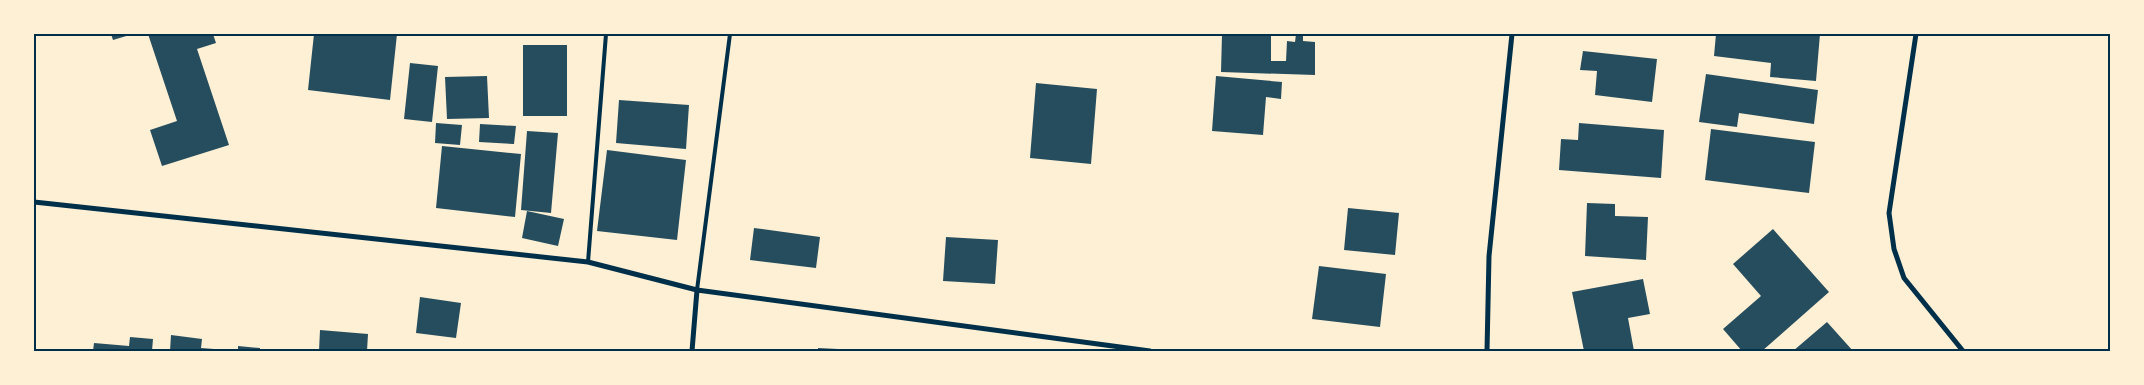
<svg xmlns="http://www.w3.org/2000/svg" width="2144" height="385" viewBox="0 0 2144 385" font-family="Cabin,sans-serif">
  <rect width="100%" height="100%" fill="#fdf0d5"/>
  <!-- building -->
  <path fill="#264d5e" d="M111 34H133L113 40Z
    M148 34H213L216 43 197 49 229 145 162 166 150 130 177 121Z
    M314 34H397L390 100 308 90Z
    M1222 34H1271V61H1286L1287 41 1295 42 1296 34H1303V41L1315 42V75L1221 72Z
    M1716 34H1820L1816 81 1770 77 1771 63 1714 56Z
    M523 45H567V116H523Z
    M1583 51 1657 59 1652 102 1595 95 1597 71 1580 70Z
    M410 63 438 66 432 122 404 119Z
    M1706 74 1818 90 1814 124 1739 113 1737 127 1699 122Z
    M487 76 489 118 447 119 445 77Z
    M1216 76 1282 82 1281 99 1266 97 1263 135 1212 131Z
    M1036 83 1097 89 1091 164 1030 158Z
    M619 100 689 105 686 149 616 143Z
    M436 123 462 125 460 145 435 143Z
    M1579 123 1664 130 1661 178 1559 170 1561 139 1578 140Z
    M480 124 516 126 514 144 479 142Z
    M1711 129 1815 142 1809 193 1705 180Z
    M527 131 558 133 551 213 521 210Z
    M442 146 521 154 515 217 436 208Z
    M607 150 686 160 677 240 597 231Z
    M1587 203 1615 204V216L1648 217 1646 260 1585 256Z
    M1348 208 1399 213 1395 255 1344 250Z
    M527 211 564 219 558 246 522 238Z
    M754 228 820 237 816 268 750 260Z
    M1773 229 1829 292 1762 351H1742L1723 329 1761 296 1733 264Z
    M946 237 998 240 995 284 943 281Z
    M1319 266 1386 274 1380 327 1312 319Z
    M1643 279 1650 314 1628 318 1634 351H1584L1572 292Z
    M420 297 461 303 456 338 416 333Z
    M1827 322 1853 351H1793Z
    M320 330 368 334 367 351H319Z
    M171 335 202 339 201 348 214 349V351H170Z
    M130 337 153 339 152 351H93L94 343 129 346Z
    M238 346 260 348V351H238Z
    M818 348 858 350V351H818Z"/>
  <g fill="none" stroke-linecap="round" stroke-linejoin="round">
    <!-- service -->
    <path stroke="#003049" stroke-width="4" d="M588 262 606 34
      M697 290 730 34"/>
    <!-- minor -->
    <path stroke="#003049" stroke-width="5" d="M1916 34 1889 213 1894 249 1904 278 1963 351
      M34 202 588 262 697 290 1150 351
      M692 351 697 290
      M1487 351 1489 256 1512 34"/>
  </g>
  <!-- border -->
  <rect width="2144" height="385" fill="none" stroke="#fdf0d5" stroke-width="70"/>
  <rect x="35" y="35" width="2074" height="315" fill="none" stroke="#003049" stroke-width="2"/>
</svg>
